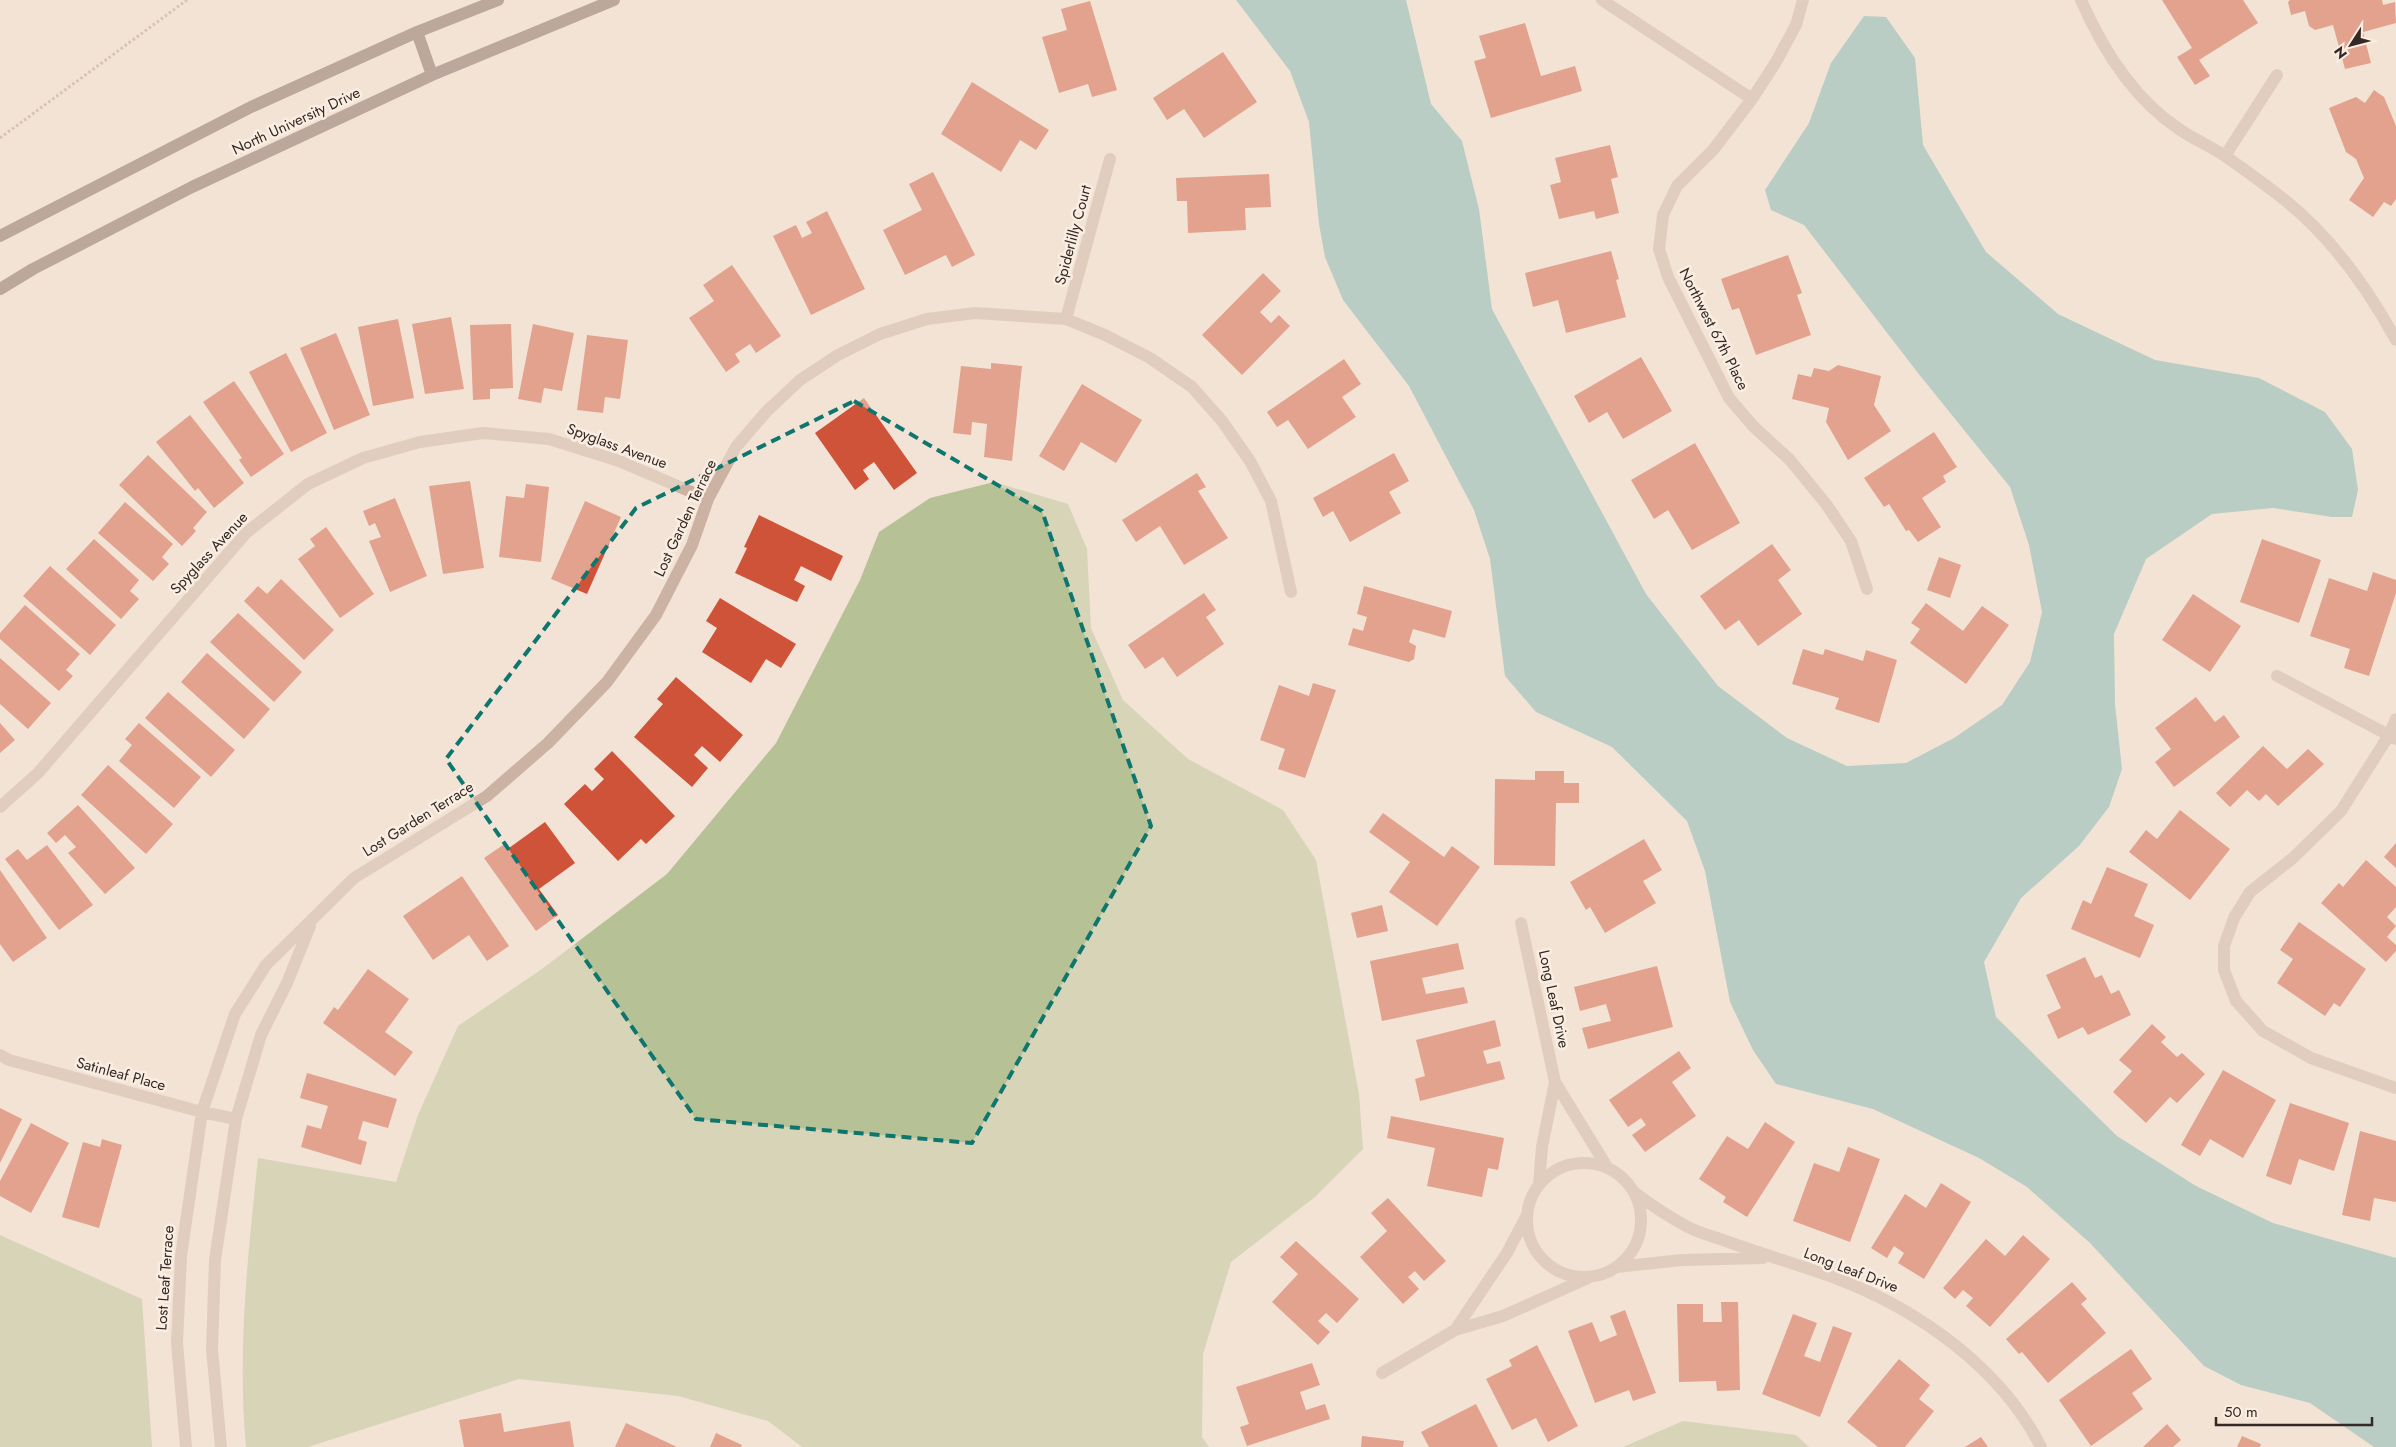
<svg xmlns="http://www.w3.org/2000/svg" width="2396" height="1447" viewBox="0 0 2396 1447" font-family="Jost,sans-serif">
  <rect width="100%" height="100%" fill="#f2e3d6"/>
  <!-- green -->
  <path fill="#b6c296" d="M994 482 1068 504 1087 549 1091 628 1123 700 1188 759 1283 810 1316 860 1359 1094 1363 1149 1315 1197 1231 1262 1203 1354 1202 1437 1209 1447H802L768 1421 678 1396 519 1379 308 1447H246C237 1351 248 1254 258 1158L396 1182 418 1115 458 1026 542 969 667 874 776 743 860 580 879 532 930 498Z
    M0 1235 142 1299 152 1447H0Z
    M1683 1421 1796 1435 1809 1447H1623Z"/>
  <!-- water -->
  <path fill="#74b1b0" d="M1236 0H1406L1431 104 1462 141 1479 209 1492 309 1646 594 1718 686 1787 738 1847 766 1906 763 1954 738 2002 705 2030 662 2042 612 2029 545 2010 487 1918 373 1804 225 1771 210 1765 190 1809 123 1831 63 1864 16 1886 17 1915 58 1923 145 1986 252 2058 314 2155 360 2259 378 2325 412 2352 449 2358 490 2352 517H2332L2273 508 2212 514 2146 559 2114 634 2115 704 2122 769 2109 807 2079 846 2021 898 1984 962 1996 1017 2117 1136 2196 1186 2273 1223 2396 1258V1447H2374L2310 1403 2241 1385 2204 1366 2090 1243 2027 1187 1979 1158 1873 1109 1776 1084 1753 1050 1730 1002 1705 871 1687 821 1612 747 1536 712 1505 676 1490 559 1474 510 1409 386 1343 300 1325 257 1319 224 1309 122 1290 71Z"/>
  <!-- building -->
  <path fill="#ce5339" d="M2162 0H2243L2258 23 2199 60 2210 76 2195 85 2177 57 2192 48Z
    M2290 0H2382L2383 5 2395 2 2396 23 2363 32 2371 63 2345 69 2333 25 2315 30 2309 26 2305 11 2291 15 2288 2Z
    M1090 1 1117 90 1092 97 1088 84 1059 93 1042 37 1067 30 1061 9Z
    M1525 23 1541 76 1575 66 1582 91 1491 118 1474 61 1486 58 1479 36Z
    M1223 52 1257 102 1204 138 1184 109 1167 120 1153 98Z
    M972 82 1049 130 1036 150 1020 140 1001 172 941 134Z
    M2374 90 2384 97 2396 126V199L2391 206 2384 202 2373 217 2349 200 2364 178 2356 159 2346 152 2329 108 2356 97 2365 103Z
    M1610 145 1618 177 1611 179 1619 213 1596 219 1594 211 1559 219 1550 185 1561 182 1555 158Z
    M933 172 975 255 952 267 946 255 905 275 883 230 922 210 909 184Z
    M1269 174 1271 207 1245 208 1246 230 1188 233 1187 201H1177L1176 178Z
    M827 211 865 289 811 315 773 236 796 225 802 238 812 233 806 222Z
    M1611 251 1619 279 1616 280 1626 317 1566 333 1558 300 1533 307 1525 273Z
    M1788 255 1802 293 1797 295 1811 335 1756 355 1739 308 1732 310 1721 279Z
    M732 265 781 336 756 353 750 344 735 354 740 362 726 372 689 318 714 301 703 285Z
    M1263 273 1281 291 1260 312 1271 323 1279 315 1290 326 1242 375 1202 335Z
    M451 317 464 389 425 394 412 324Z
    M398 319 414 398 373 406 358 327Z
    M511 324 513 388 490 389V399L473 400 470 325Z
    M533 324 574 333 562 391 544 388 541 403 518 399Z
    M336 333 370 415 334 430 300 348Z
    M587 335 628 340 620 399 605 397 603 413 577 410Z
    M286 353 327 433 291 452 249 372Z
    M1641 357 1672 411 1623 439 1607 412 1589 423 1574 396Z
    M1344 359 1361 384 1342 397 1356 417 1308 449 1288 420 1277 427 1267 412Z
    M991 363 1022 366 1012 461 984 457 987 424 972 422 971 435 953 433 961 366 991 369Z
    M1838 365 1881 376 1874 405 1891 431 1848 460 1826 422 1829 408 1792 399 1798 374 1811 377 1814 368 1829 371Z
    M234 381 284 454 251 477 239 460 242 458 203 402Z
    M1082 384 1142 420 1116 463 1081 442 1064 471 1039 456Z
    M864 398 917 473 894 490 874 462 863 470 869 479 855 490 815 433Z
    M190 415 244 483 214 508 198 488 195 491 156 442Z
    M1934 432 1957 467 1943 476 1946 482 1922 498 1941 527 1918 542 1909 530 1906 531 1889 504 1884 507 1864 478Z
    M1695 443 1740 523 1692 550 1668 510 1654 519 1631 480Z
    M1394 453 1409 481 1389 492 1401 513 1350 542 1333 511 1323 517 1313 498Z
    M148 455 207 512 193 528 196 531 182 546 119 485Z
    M1197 473 1206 487 1198 491 1228 538 1184 565 1160 526 1136 542 1122 520Z
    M470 481 484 568 443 574 429 486Z
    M526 484 549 487 541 562 499 557 506 496 524 498Z
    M395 498 427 576 390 592 369 541 381 537 375 523 369 526 363 511Z
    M585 501 621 517 587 594 551 579Z
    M125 502 173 544 162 557 169 564 153 581 98 533Z
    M759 515 843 556 831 581 801 566 794 580 805 586 797 602 735 573 747 548 744 547Z
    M326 527 374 594 340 618 298 559 315 546 310 539Z
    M94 539 139 580 130 591 139 599 121 619 66 569Z
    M2262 539 2321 560 2299 623 2240 602Z
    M1772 544 1791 570 1778 580 1802 614 1758 646 1739 620 1725 630 1700 596Z
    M1939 557 1961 565 1950 598 1927 590Z
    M50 566 116 625 90 655 23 596Z
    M2373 572 2396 580V593L2369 676 2344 668 2350 649 2310 636 2329 578 2367 591Z
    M281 579 334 630 304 660 244 601 258 586 267 594Z
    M1364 586 1452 611 1445 638 1413 629 1409 642 1416 646 1414 659 1409 662 1348 645 1353 628 1363 631 1367 617 1357 614Z
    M1204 593 1216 610 1206 617 1224 644 1177 677 1163 657 1145 669 1128 645Z
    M2193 594 2241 626 2210 672 2162 640Z
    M720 598 796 644 781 668 766 659 751 683 702 652 717 628 706 621Z
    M1926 603 1963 631 1982 606 2009 625 1966 684 1910 643 1920 629 1911 623Z
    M25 605 80 654 66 670 73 676 59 691 0 639V633Z
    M238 613 302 672 274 702 210 642Z
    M1803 649 1823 655 1825 649 1863 661 1866 650 1897 660 1879 723 1835 709 1839 698 1792 684Z
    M207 653 270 709 244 739 181 682Z
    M0 658 51 703 28 729 0 704Z
    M676 677 743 735 720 762 702 746 694 755 708 768 692 787 634 737 663 704 657 699Z
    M1313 683 1336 690 1305 778 1278 769 1285 749 1260 740 1279 685 1309 696Z
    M168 692 235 750 211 777 145 718Z
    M2196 697 2215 722 2224 715 2240 737 2174 787 2155 762 2171 749 2155 728Z
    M0 723 15 740 0 753Z
    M139 723 201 777 174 808 119 761 132 745 125 739Z
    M2263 746 2287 769 2308 749 2324 764 2278 806 2266 794 2259 801 2247 790 2230 807 2216 793Z
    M612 751 675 816 646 844 641 839 618 861 564 804 585 784 592 791 604 779 594 769Z
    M108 765 173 824 146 854 81 795Z
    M1535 771H1564V783H1579V803H1556L1555 866 1494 865 1495 779 1535 780Z
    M78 805 135 868 105 894 68 853 76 847 65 835 56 843 47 833Z
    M2180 810 2230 849 2190 900 2129 852 2146 830 2157 839Z
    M1383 813 1444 857 1452 846 1480 867 1437 926 1389 892 1410 862 1369 832Z
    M545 822 575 863 539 889 558 915 536 931 484 858 506 843 509 848Z
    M1644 839 1662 870 1643 881 1656 903 1605 933 1590 907 1586 910 1570 882Z
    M2396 843V868L2384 857Z
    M47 845 93 905 59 930 5 859 18 849 27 860Z
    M2366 860 2396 887V907L2387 917 2396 926 2387 937 2396 945V951L2386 962 2321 903 2339 883 2343 887Z
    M2107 867 2148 884 2134 916 2154 925 2140 958 2071 929 2083 900 2091 904Z
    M0 870 47 938 13 962 0 944Z
    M462 876 509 946 487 961 469 935 433 960 403 916Z
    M1382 905 1388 931 1357 938 1351 913Z
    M2299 922 2366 969 2340 1007 2334 1003 2325 1016 2277 983 2293 959 2280 950Z
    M1458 943 1464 969 1422 978 1426 994 1464 987 1468 1003 1382 1021 1370 961Z
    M2085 957 2095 978 2102 975 2111 994 2119 990 2131 1015 2088 1035 2083 1027 2058 1039 2047 1015 2061 1008 2046 975Z
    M1657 966 1673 1027 1588 1049 1582 1028 1611 1021 1606 1004 1580 1011 1574 987Z
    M368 969 409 999 385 1032 413 1052 395 1076 323 1023 334 1007 338 1010Z
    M1495 1020 1501 1046 1483 1051 1487 1064 1500 1061 1505 1079 1420 1101 1415 1079 1425 1076 1416 1040Z
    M2152 1024 2166 1037 2161 1042 2177 1057 2182 1053 2205 1074 2177 1103 2170 1097 2146 1123 2113 1092 2132 1071 2119 1060Z
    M1679 1051 1691 1068 1672 1082 1696 1116 1645 1152 1632 1135 1646 1125 1641 1118 1628 1127 1609 1100Z
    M2223 1070 2276 1100 2243 1158 2210 1139 2200 1156 2181 1145Z
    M307 1073 397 1099 388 1128 363 1121 358 1139 367 1142 361 1165 301 1147 307 1125 321 1129 328 1106 300 1098Z
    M2290 1103 2349 1123 2334 1171 2299 1159 2291 1185 2266 1176Z
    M0 1108 22 1119 0 1163Z
    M1391 1116 1504 1138 1498 1170 1488 1168 1482 1197 1427 1186 1435 1148 1387 1138Z
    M1765 1122 1795 1142 1747 1217 1723 1202 1726 1197 1699 1179 1727 1136 1748 1149Z
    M31 1123 69 1143 31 1213 0 1196V1181Z
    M2360 1131 2396 1141V1202L2374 1198 2370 1221 2342 1215Z
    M102 1139 122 1145 99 1228 62 1217 83 1142 100 1147Z
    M1848 1147 1880 1159 1850 1242 1793 1221 1814 1163 1839 1172Z
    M1941 1183 1971 1202 1924 1279 1898 1263 1904 1253 1894 1246 1887 1258 1871 1248 1905 1194 1926 1208Z
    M1388 1198 1446 1261 1424 1281 1415 1271 1408 1277 1419 1289 1403 1304 1360 1257 1387 1231 1371 1213Z
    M2023 1235 2050 1259 1990 1327 1966 1306 1973 1298 1963 1290 1955 1299 1943 1288 1986 1239 2005 1256Z
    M1296 1241 1359 1299 1337 1323 1326 1313 1318 1321 1330 1332 1318 1345 1272 1302 1298 1274 1280 1257Z
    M2072 1282 2087 1299 2081 1304 2106 1333 2048 1383 2022 1352 2019 1354 2006 1339Z
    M1721 1302H1738L1740 1390 1717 1391 1716 1381 1679 1382 1677 1304H1703V1322H1722Z
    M1625 1310 1656 1393 1633 1401 1629 1390 1595 1403 1568 1331 1592 1322 1600 1342 1617 1335 1610 1316Z
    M1793 1314 1817 1323 1804 1356 1820 1362 1833 1326 1852 1333 1820 1417 1762 1394Z
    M1537 1345 1578 1426 1548 1442 1536 1418 1512 1430 1486 1379 1512 1366 1509 1360Z
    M2131 1349 2152 1379 2132 1393 2143 1409 2091 1446 2059 1400Z
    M1899 1359 1930 1385 1919 1399 1934 1411 1905 1447H1878L1847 1422Z
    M1312 1363 1320 1385 1300 1392 1306 1410 1325 1404 1330 1419 1247 1446 1240 1427 1249 1424 1236 1387Z
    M1476 1404 1498 1447H1429L1421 1432Z
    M501 1413 504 1432 570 1421 574 1447H464L459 1420Z
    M626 1423 677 1447H615Z
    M2167 1424 2181 1440 2173 1447H2143Z
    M716 1433 742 1445 741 1447H710Z
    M1362 1436 1404 1441 1403 1447H1361Z
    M2242 1436 2261 1444 2260 1447H2237Z
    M1981 1437 1988 1447H1965Z"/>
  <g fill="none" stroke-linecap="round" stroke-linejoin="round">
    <!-- path -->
    <path stroke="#b79c8c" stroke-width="3" stroke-dasharray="2.5 2.5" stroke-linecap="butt" d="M0 138 187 0"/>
    <!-- minor -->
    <path stroke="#cbb2a2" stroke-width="12" d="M1602 0 1752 99
      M1803 0 1796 25 1776 62 1752 99 1713 150 1677 186 1663 215 1659 249 1668 277 1729 398 1753 426 1790 460 1826 504 1851 541 1867 589
      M2081 0C2102 48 2134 99 2179 129 2193 139 2210 146 2225 156 2245 170 2266 185 2286 201 2333 239 2367 287 2396 340
      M2225 156 2277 75
      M1066 319 1110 159
      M2277 676 2396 739
      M2396 719 2389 735 2341 811 2293 858 2250 892 2234 918 2224 946V970L2236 1001 2263 1031 2311 1058 2396 1088
      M0 807 38 773 246 533 308 484 363 458 420 442 483 433 549 439 619 461 708 499
      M1521 923 1555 1082 1607 1167
      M0 1055 9 1060 202 1112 236 1119
      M1527 1220a57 57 0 1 1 114 0a57 57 0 1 1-114 0Z
      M1539 1184 1542 1147 1555 1082
      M1634 1192C1651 1205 1669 1217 1688 1227 1699 1233 1712 1236 1723 1240 1761 1254 1800 1265 1838 1279 1919 1310 2001 1368 2041 1447
      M1617 1267 1682 1260 1763 1258
      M1455 1330 1507 1253 1527 1215
      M1382 1373 1455 1330 1503 1316 1588 1278
      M186 1447 177 1343 181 1256 202 1112 235 1014 266 965 354 878 487 796 548 743 607 682 656 615 692 545 708 499 736 447 766 412 800 380 838 355 880 334 927 319 975 313 1066 319 1105 335 1150 358 1192 387 1222 421 1250 461 1271 501 1291 592
      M221 1447 212 1349 215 1260 236 1119 261 1035 287 983 310 926"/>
    <!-- major -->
    <path stroke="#785e55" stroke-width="12" d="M417 32 432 75
      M0 236 251 107 417 32 498 0
      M0 289 33 269 192 187 432 75 614 0"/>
  </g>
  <!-- marked area -->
  <path d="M0 0H2396V1447H0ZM854 401 1042 511 1151 826 972 1143 696 1119 446 759 636 508Z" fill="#f2e3d6" fill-opacity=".55" fill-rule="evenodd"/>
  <path fill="none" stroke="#0f766e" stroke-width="4" stroke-dasharray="10 6" stroke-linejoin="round" d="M854 401 1042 511 1151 826 972 1143 696 1119 446 759 636 508Z"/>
  <g text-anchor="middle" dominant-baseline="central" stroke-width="5" stroke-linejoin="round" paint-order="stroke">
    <!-- street labels -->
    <g font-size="15" fill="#352925" stroke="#faeee3">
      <text transform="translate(296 121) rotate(-25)">North University Drive</text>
      <text transform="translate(1073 235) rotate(-75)">Spiderlilly Court</text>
      <text transform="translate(1714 329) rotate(63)">Northwest 67th Place</text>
      <text transform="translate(617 446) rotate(20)">Spyglass Avenue</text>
      <text transform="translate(685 518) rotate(-65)">Lost Garden Terrace</text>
      <text transform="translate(209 553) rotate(-47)">Spyglass Avenue</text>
      <text transform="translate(418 819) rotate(-32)">Lost Garden Terrace</text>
      <text transform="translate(1554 999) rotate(78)">Long Leaf Drive</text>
      <text transform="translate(121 1074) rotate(15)">Satinleaf Place</text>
      <text transform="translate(1851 1270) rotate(21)">Long Leaf Drive</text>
      <text transform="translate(165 1278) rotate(-86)">Lost Leaf Terrace</text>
    </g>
  </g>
  <!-- north arrow -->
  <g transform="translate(2351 45) rotate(234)" stroke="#faeee3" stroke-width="4" paint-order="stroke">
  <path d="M0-4L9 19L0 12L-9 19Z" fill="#352925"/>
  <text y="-8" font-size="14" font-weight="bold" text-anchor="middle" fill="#352925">N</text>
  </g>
  <!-- scale -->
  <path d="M2216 1417v8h156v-8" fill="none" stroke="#352925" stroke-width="2.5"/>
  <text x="2224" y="1417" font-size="15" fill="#352925" stroke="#faeee3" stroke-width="4" paint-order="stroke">50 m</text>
</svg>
